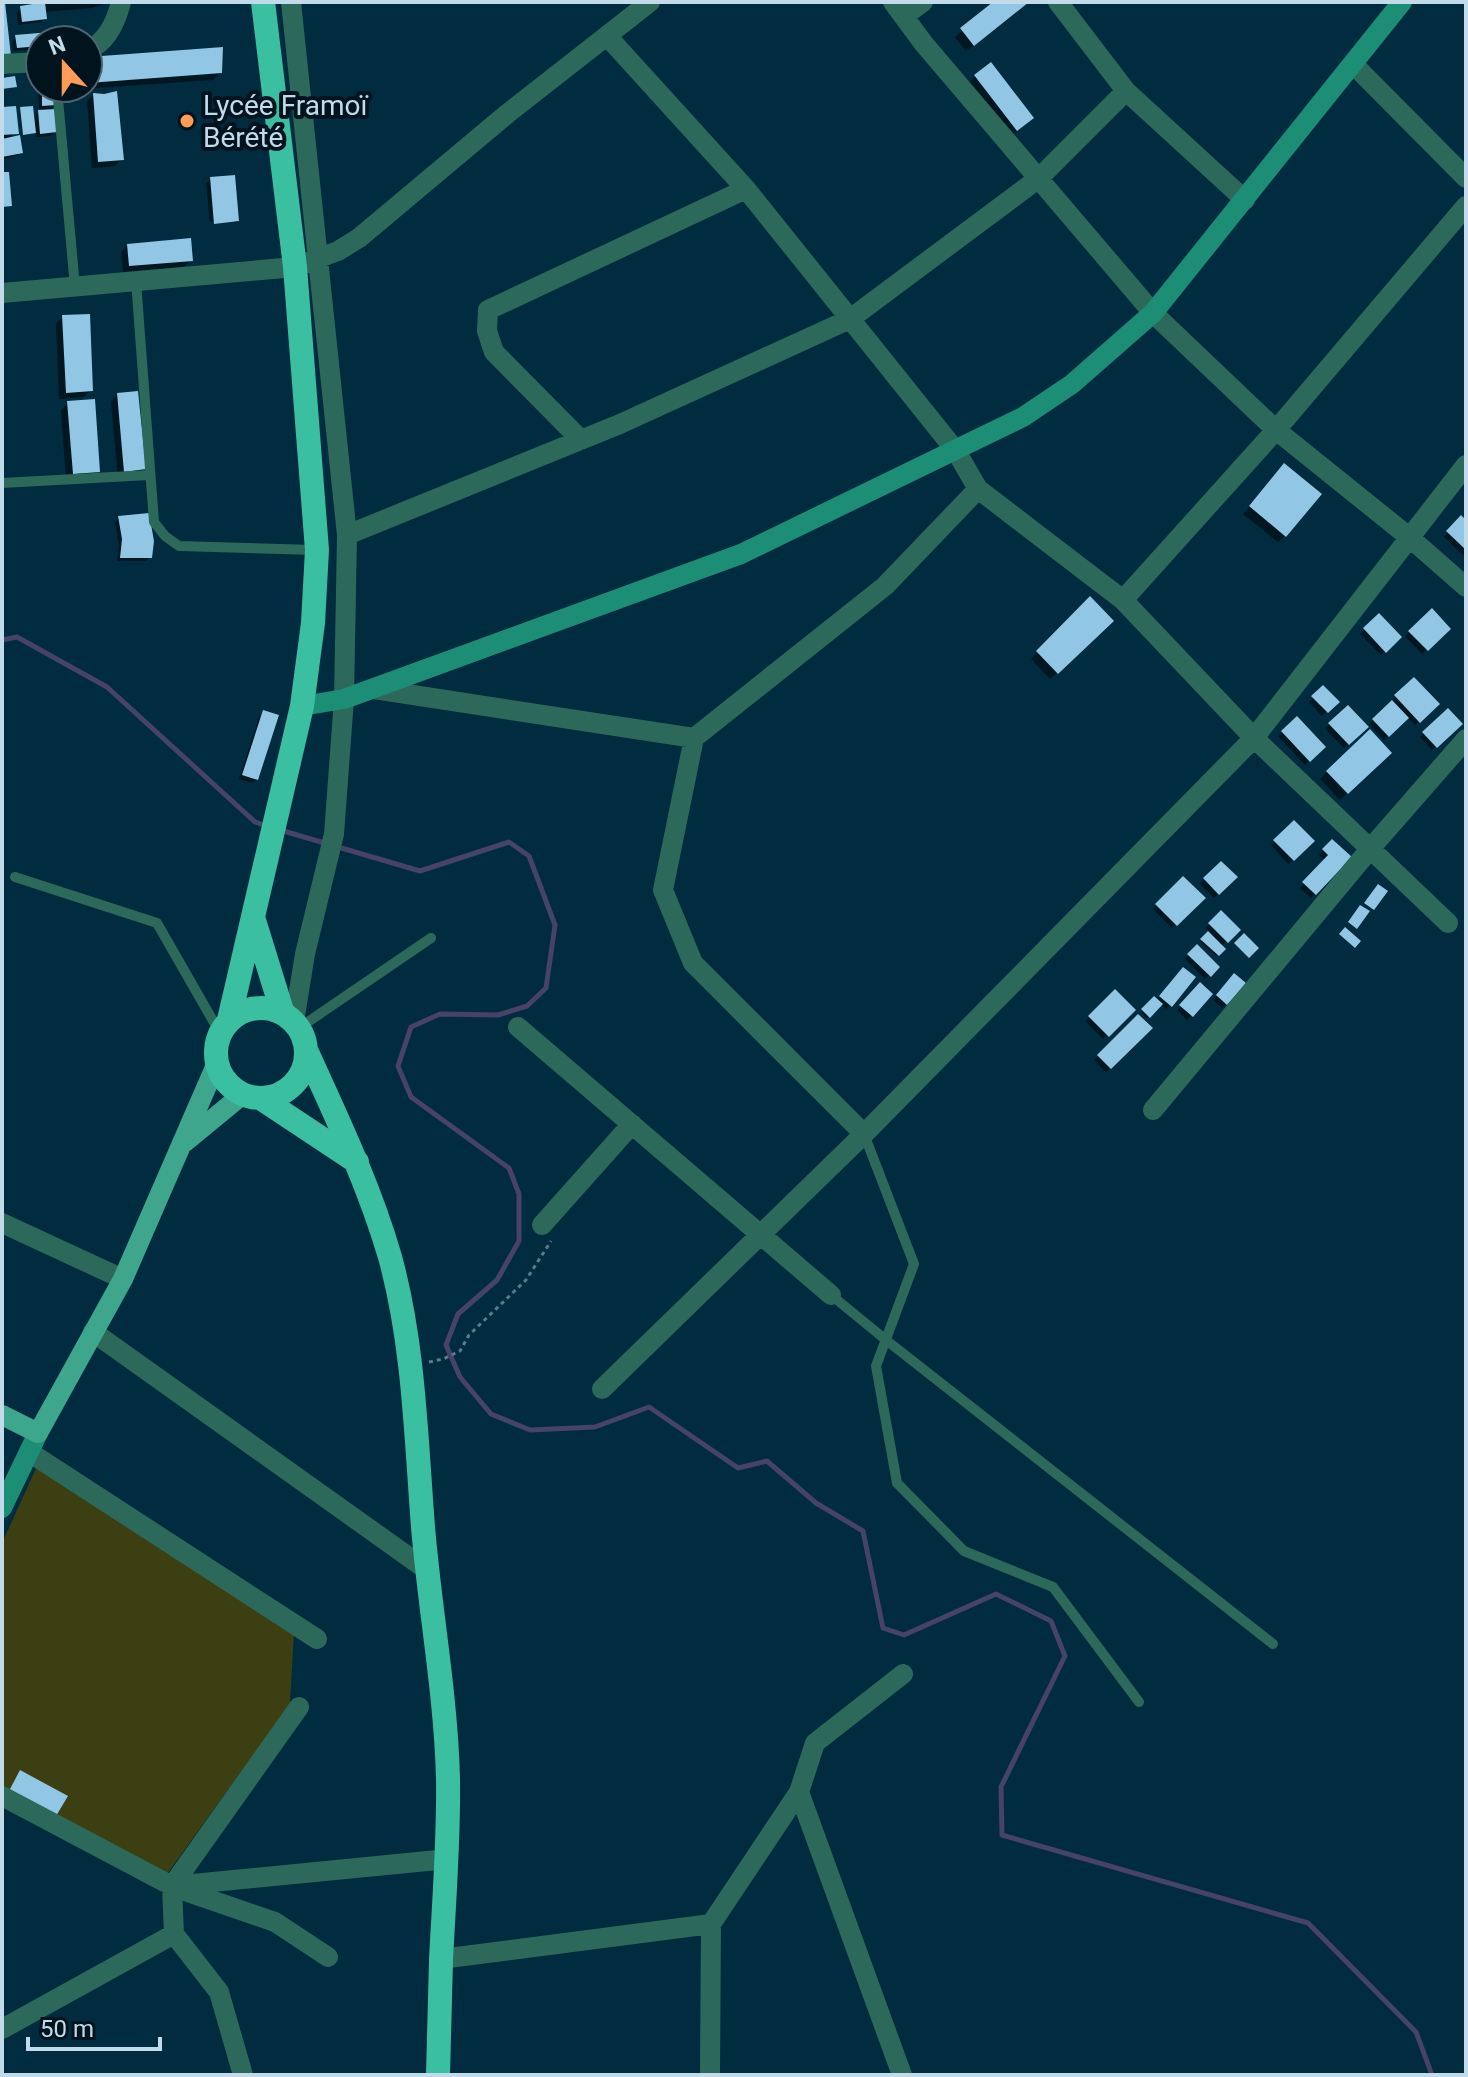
<svg xmlns="http://www.w3.org/2000/svg" width="1468" height="2077" viewBox="0 0 1468 2077" font-family="Roboto,sans-serif">
  <rect width="100%" height="100%" fill="#012b3e"/>
  <!-- green -->
  <path fill="#3b3f12" d="M37 1466 294 1632 290 1704 167 1874 2 1787V1543Z"/>
  <!-- shadow -->
  <path fill="#0007" d="M43 2H104L101 5 92 8 44 12 45 18 41 22 18 25 17 12 21 8 43 5Z
    M997 2H1028L966 51 955 37Z
    M16 37 49 40H40V49L13 51 12 41Z
    M88 59 220 73 213 80 80 89 88 88Z
    M975 76 1024 125 1009 137 969 83Z
    M40 80V88H53L55 105 48 112 55 131 51 136 36 137V131L22 133 20 111 21 109 32 119 42 109H39L38 82Z
    M93 95 122 159 115 166 92 168 87 101Z
    M2 109 13 134 10 139 21 152 17 156 2 159Z
    M211 179 237 221 235 223V220L210 222 206 183Z
    M128 245 191 260 184 267 123 272 121 252Z
    M63 317 91 390 84 397 59 399 56 324Z
    M117 395 144 469 137 476 118 478 111 402Z
    M68 403 98 471 91 478 66 480 61 410Z
    M1278 473 1285 536 1278 542 1243 514Z
    M119 518 150 557 146 561H117L119 545 115 522Z
    M1461 518 1466 523V552L1463 555 1444 537Z
    M1090 599 1112 621 1050 679 1031 659Z
    M1432 611 1448 629 1422 654 1405 636Z
    M1379 616 1400 637 1381 655 1360 634Z
    M1414 680 1437 704 1415 725 1407 717 1384 740 1369 724Z
    M1323 688 1337 702 1322 716 1309 702Z
    M1348 708 1366 727 1344 748 1325 729Z
    M1448 711 1460 724 1432 750 1420 737Z
    M264 712 257 779 252 783 239 779 259 717Z
    M1297 719 1323 747 1305 765 1278 736Z
    M1370 732 1389 753 1340 800 1320 779Z
    M1294 823 1312 841 1288 864 1271 845Z
    M1333 841 1350 857 1311 898 1300 888 1325 860 1319 855Z
    M1221 863 1235 877 1214 898 1200 884Z
    M1183 879 1203 898 1172 928 1153 909Z
    M1221 913 1238 930 1221 946 1224 949 1216 956 1200 942 1210 932 1206 928Z
    M1197 947 1217 967 1205 979 1185 959Z
    M1179 974 1170 1005 1166 1009 1160 1004 1147 1018 1141 1012 1154 999 1157 1001Z
    M1234 976 1243 983 1222 1008 1213 1000Z
    M1200 985 1210 994 1187 1020 1177 1010Z
    M1115 992 1133 1010 1103 1039 1085 1021Z
    M1138 1016 1150 1028 1106 1072 1094 1060Z"/>
  <g fill="none" stroke-linecap="round" stroke-linejoin="round">
    <!-- stream -->
    <path stroke="#464268" stroke-width="5" d="M2 640 17 637 107 687 255 822 267 826
      M280 830 328 844
      M338 847 420 871 509 842 529 856 555 925 546 988 527 1006 498 1015 440 1014 411 1027 398 1066 411 1097 509 1168 519 1194V1241L497 1280 458 1314 446 1345 460 1377 491 1414 530 1430 595 1427 649 1407 738 1468 767 1461 816 1503 863 1531 883 1628 904 1635 996 1594 1051 1621 1065 1656 1001 1787 1002 1835 1308 1923 1416 2032 1432 2075"/>
  </g>
  <!-- building -->
  <path fill="#91c6e4" d="M2 2H5L11 56 2 57Z
    M45 2 47 19 22 22 20 6Z
    M993 2H1029L974 46 960 28Z
    M51 32V40H40V46L17 48 15 35Z
    M223 47 222 73 88 83V57Z
    M991 62 1034 118 1017 131 974 75Z
    M15 76 17 87 2 89V78Z
    M42 88H55L57 105 42 106Z
    M117 91 124 160 98 162 93 93 104 94Z
    M16 106 19 134 2 135V107Z
    M33 106 36 133 23 135 20 107Z
    M56 109 57 132 40 134 38 110Z
    M20 135 23 153 2 157V139Z
    M2 172H9L12 206 2 207Z
    M235 175 239 221 214 224 210 177Z
    M191 238 193 261 129 266 127 244Z
    M90 314 93 391 66 393 62 315Z
    M138 391 146 469 124 472 117 393Z
    M95 399 100 472 73 474 67 401Z
    M1284 463 1322 494 1286 537 1249 506Z
    M149 513 154 541 152 558H120L122 539 118 516Z
    M1461 515 1466 520V550L1446 531Z
    M1090 596 1114 621 1058 674 1036 651Z
    M1432 608 1451 629 1428 651 1408 631Z
    M1379 613 1402 637 1386 653 1363 628Z
    M1414 677 1440 704 1420 723 1394 695Z
    M1323 685 1340 702 1328 713 1311 696Z
    M1392 700 1409 718 1389 737 1372 719Z
    M1348 705 1369 727 1349 745 1328 723Z
    M1448 708 1463 724 1437 748 1422 732Z
    M263 710 279 715 258 780 242 775Z
    M1297 716 1326 747 1310 762 1281 731Z
    M1370 729 1392 753 1348 794 1326 771Z
    M1294 820 1315 841 1294 861 1273 840Z
    M1332 839 1352 857 1316 895 1302 882 1328 855 1322 849Z
    M1221 861 1238 877 1219 895 1203 878Z
    M1183 876 1206 898 1177 926 1155 904Z
    M1378 884 1388 891 1374 910 1364 903Z
    M1360 905 1370 911 1357 929 1348 922Z
    M1221 910 1241 930 1228 943 1208 923Z
    M1345 927 1361 941 1355 948 1339 934Z
    M1208 931 1226 949 1219 956 1200 939Z
    M1244 933 1259 948 1249 958 1234 943Z
    M1197 944 1220 967 1211 977 1187 954Z
    M1183 967 1196 977 1172 1007 1159 996Z
    M1234 973 1246 983 1227 1005 1216 995Z
    M1200 982 1213 994 1193 1017 1179 1005Z
    M1115 989 1136 1010 1109 1037 1088 1016Z
    M1154 996 1163 1004 1150 1018 1141 1009Z
    M1138 1014 1153 1028 1111 1069 1097 1055Z
    M20 1770 68 1796 56 1816 9 1791Z"/>
  <g fill="none" stroke-linecap="round" stroke-linejoin="round">
    <!-- path -->
    <path stroke="#587b8d" stroke-width="3" stroke-dasharray="4 4" stroke-linecap="butt" d="M429 1362 443 1359 460 1351 469 1335 526 1280 551 1241"/>
    <!-- lane -->
    <path stroke="#2c695a" stroke-width="10" d="M57 88 75 287
      M136 281 154 522 165 536 179 546 316 550
      M2 483 149 475
      M15 877 157 923 220 1033
      M299 1028 431 938
      M864 1134 914 1264 876 1366 897 1483 964 1551 1053 1587 1139 1702
      M831 1295 886 1340 1273 1644"/>
    <!-- street -->
    <path stroke="#2c695a" stroke-width="20" d="M291 2 347 535 344 699 334 834 305 954 294 1022
      M893 2 924 44 1153 313 1276 430 1409 537 1466 587
      M1058 2 1126 91 1245 200
      M904 16 923 2
      M607 36 746 189 956 451 978 489 1123 600 1254 738 1448 923
      M88 50C107 42 116 22 121 2
      M2 64 40 62
      M1354 65 1466 178
      M2 293 295 267 338 251 359 238 507 114 650 2
      M581 440 494 352 487 331 488 310 746 189
      M347 535 620 424 850 319 1039 178 1126 91
      M1123 600 1276 430 1466 206
      M374 689 694 738 885 586 978 489
      M694 738 663 890 693 963 864 1134
      M518 1027 831 1295
      M1153 1110 1370 849 1466 739
      M2 1223 123 1279
      M542 1225 632 1124
      M93 1332 427 1570
      M602 1389 864 1134 1254 738 1466 465
      M29 1452 317 1639
      M799 1792 902 2075
      M2 1796 172 1886 448 1859
      M179 1889 275 1922 328 1957
      M174 1934 219 1992 243 2075
      M441 1959 711 1924 799 1792 815 1743 903 1674
      M2 2029 174 1934 172 1886 299 1707
      M710 2075 711 1924"/>
    <!-- secondary -->
    <path stroke="#1c8e75" stroke-width="20" d="M302 706 344 699 741 554 1023 417 1072 384 1153 313 1402 2
      M2 1508 38 1433"/>
    <!-- primary -->
    <path stroke="#3da68c" stroke-width="20" d="M185 1142 242 1095
      M2 1415 38 1433 123 1279 216 1065"/>
    <!-- highway -->
    <path stroke="#3abfa0" stroke-width="24" d="M253 917 283 1014
      M216 1053a45 45 0 1 1 90 0a45 45 0 1 1-90 0Z
      M229 1020 302 706 313 623 317 550 295 267 263 2
      M306 1050C337 1118 369 1185 390 1257 414 1344 416 1437 423 1527 430 1611 446 1695 448 1779 449 1840 444 1900 441 1960 440 1998 439 2037 438 2075
      M262 1099 357 1162"/>
  </g>
  <!-- markers -->
  <circle fill="#fe9c57" stroke="#01131d" stroke-width="3" cx="187" cy="121" r="8"/>
  <g text-anchor="middle" dominant-baseline="central" stroke-width="8" stroke-linejoin="round" paint-order="stroke">
    <!-- poi labels -->
    <g font-size="28" fill="#c1dbeb" stroke="#01131d" text-anchor="start">
      <text x="203" y="105">Lycée Framoï<tspan x="203" dy="32">Bérété</tspan></text>
    </g>
  </g>
  <!-- border -->
  <rect width="1468" height="2077" fill="none" stroke="#c1dbeb" stroke-width="8"/>
  <!-- north arrow -->
  <g transform="translate(64 64) rotate(339)"><circle r="38" fill="#01131d" stroke="#4e636f" stroke-width="2"/>
  <path d="M0-6L14 30L0 20L-14 30Z" fill="#fe9c57"/>
  <text y="-12" font-size="22" font-weight="bold" text-anchor="middle" fill="#c1dbeb">N</text>
  </g>
  <!-- scale -->
  <path d="M28 2037v12h132v-12" fill="none" stroke="#c1dbeb" stroke-width="4"/>
  <text x="40" y="2037" font-size="24" fill="#c1dbeb" stroke="#01131d" stroke-width="6" paint-order="stroke">50 m</text>
</svg>
